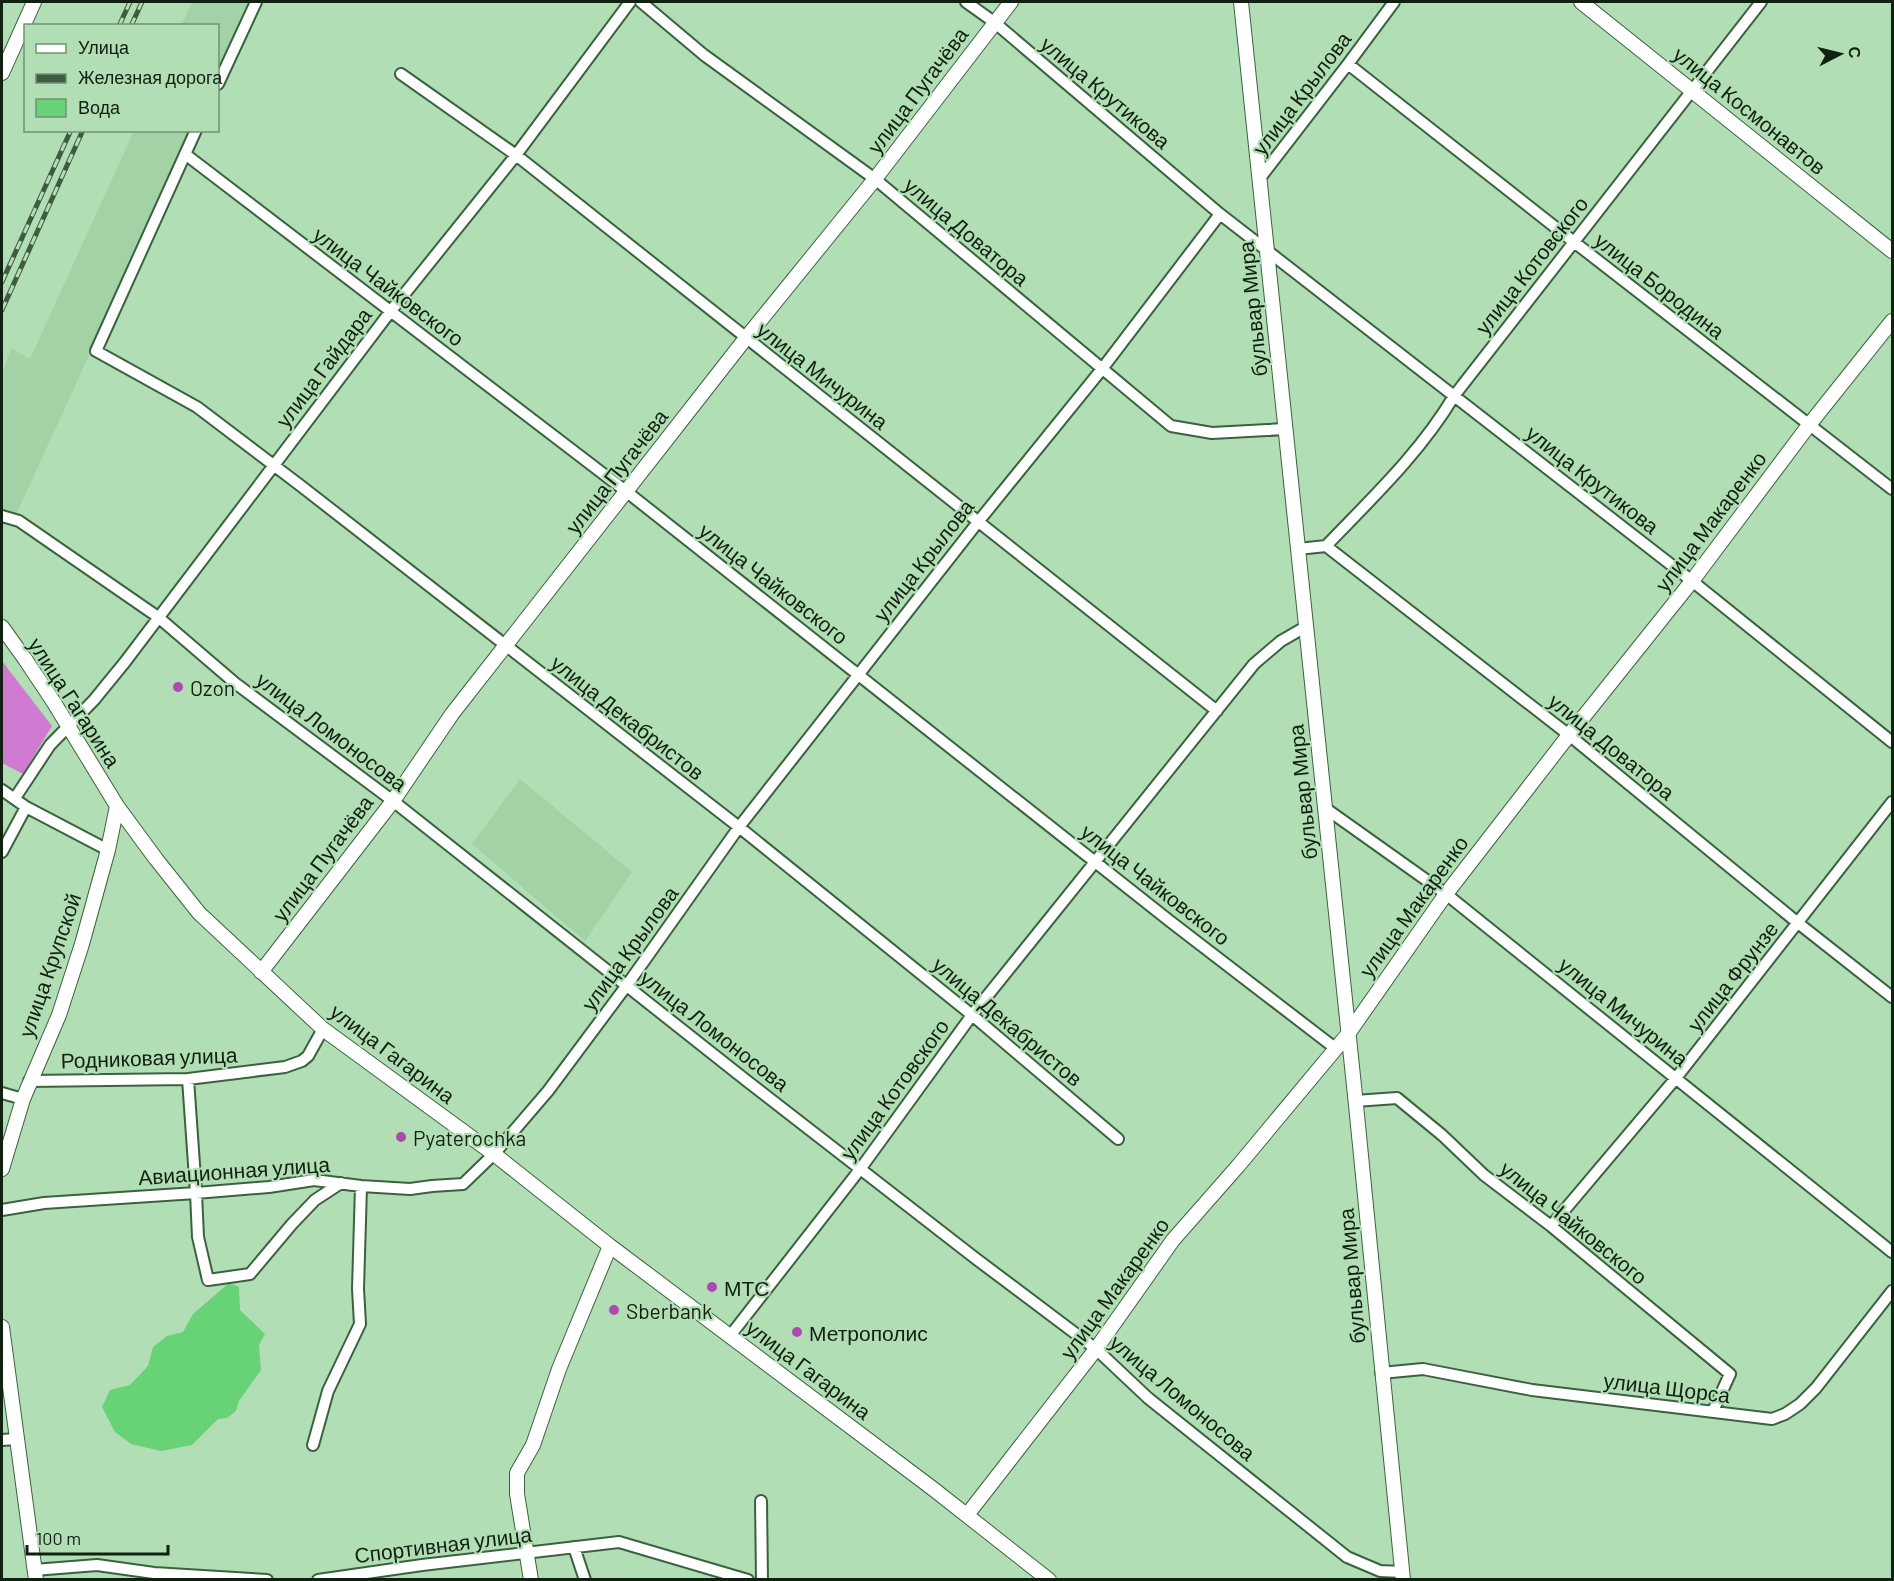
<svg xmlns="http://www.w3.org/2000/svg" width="1894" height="1581" viewBox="0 0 1894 1581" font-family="Barlow,sans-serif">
  <rect width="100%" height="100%" fill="#b2deb5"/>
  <!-- built -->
  <path fill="#a2d2a5" d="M192 2H251L218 75V26H181Z
    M134 131H192L14 519 2 513V374L11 348 30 359Z
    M520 779 632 872 585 941 472 844Z"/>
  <!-- green -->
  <path fill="#d07ad1" d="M2 661 52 726 23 774 2 763Z"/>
  <!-- water -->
  <path fill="#67d276" d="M229 1283 239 1287 240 1310 265 1334 259 1345 261 1370 239 1401 236 1411 227 1418 218 1419 192 1445 161 1451 131 1444 115 1432 102 1407 110 1390 130 1385 148 1366 153 1347 167 1336 183 1332 193 1314Z"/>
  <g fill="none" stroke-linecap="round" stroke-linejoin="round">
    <!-- street casing -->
    <g stroke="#3b623f" stroke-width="14">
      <path id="street" d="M641 2 704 55 875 179 1171 426 1212 433 1286 429
        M966 2 994 22 1220 214
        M1348 64 1574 242 1892 489
        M401 74 516 155 1217 711
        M218 84 256 2
        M196 130 96 351 197 407 301 486 739 827 972 1015 1118 1139
        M185 154 627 492 1171 922 1335 1048
        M1260 178 1348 64 1394 2
        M2 516 19 521 158 617 235 683 393 801 747 1081 975 1258 1096 1349 1148 1398 1347 1557 1380 1571 1402 1572
        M1326 546C1371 499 1420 453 1454 396L1761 2
        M1298 549 1326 546 1569 735 1798 923 1892 997
        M2 790 26 807 108 850
        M15 798 50 745 94 700 125 662 390 312 516 155 630 2
        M1325 808 1446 894 1892 1252
        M2 852 26 807
        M188 1079 196 1193 198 1237 208 1280 250 1274 292 1224 315 1200 341 1183
        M29 1081 188 1079 285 1067 302 1061 308 1056 323 1029
        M2 1093 23 1099
        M1355 1101 1397 1098 1442 1135 1484 1175 1551 1226 1730 1374 1713 1411
        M2 1210 44 1203 196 1193 269 1187 314 1180 361 1186 410 1189 432 1186 463 1184 494 1154 548 1091 627 985 739 827 978 522 1102 369 1220 214 1692 581 1892 742
        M1551 1226 1676 1078 1892 802
        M730 1336 861 1168 972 1015 1254 664 1281 641 1307 626
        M1381 1373 1423 1369 1532 1390 1772 1419 1785 1414 1800 1404 1816 1388 1892 1291
        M2 1440 16 1439
        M313 1445 328 1391 360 1324 358 1289 361 1186
        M761 1501 762 1580
        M574 1547 585 1580
        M34 1570 97 1565 154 1573 267 1580
        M318 1580 422 1565 619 1542 748 1580"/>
    </g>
    <!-- secondary casing -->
    <g stroke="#3b623f" stroke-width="16">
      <path id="secondary" d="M1241 2 1356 1105 1403 1580
        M1581 2 1892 251
        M2 73 34 2
        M2 627 25 659 53 701 117 806 156 859 199 913 323 1029 494 1154 610 1246 932 1488 1049 1580
        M261 972 393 801 452 714 746 338 875 179 1011 2
        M2 1169 23 1099 59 1015 82 944 108 850 117 806
        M2 1327 36 1580
        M967 1515 1096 1349 1173 1240 1238 1166 1348 1034 1446 894 1569 735 1692 581 1809 425 1892 321
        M531 1580 517 1494V1473L533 1445 559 1369 610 1246"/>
    </g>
    <!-- street -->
    <use href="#street" stroke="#fff" stroke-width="10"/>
    <!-- secondary -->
    <use href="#secondary" stroke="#fff" stroke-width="14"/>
    <!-- rail casing -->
    <g stroke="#415a43" stroke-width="5">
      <path id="rail" d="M119 26 130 2
        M131 26 142 2
        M2 282 71 130
        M2 310 83 130"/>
    </g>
    <!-- rail -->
    <use href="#rail" stroke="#b2deb5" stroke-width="3" stroke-dasharray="9" stroke-linecap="butt"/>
  </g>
  <!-- markers -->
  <g fill="#ad4ab0" stroke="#b2deb5" stroke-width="2">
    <circle cx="178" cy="687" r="6"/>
    <circle cx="401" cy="1137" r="6"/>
    <circle cx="712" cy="1287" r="6"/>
    <circle cx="614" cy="1310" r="6"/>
    <circle cx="797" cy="1332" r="6"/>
  </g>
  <g text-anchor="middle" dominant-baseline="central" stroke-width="4.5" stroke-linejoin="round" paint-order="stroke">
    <!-- street labels -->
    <g font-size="21" fill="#102011" stroke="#b2deb5">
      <text transform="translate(917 90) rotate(-53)">улица Пугачёва</text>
      <text transform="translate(1106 92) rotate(40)">улица Крутикова</text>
      <text transform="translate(1301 93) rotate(-53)">улица Крылова</text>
      <text transform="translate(1750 110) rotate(39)">улица Космонавтов</text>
      <text transform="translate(967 231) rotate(40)">улица Доватора</text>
      <text transform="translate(1531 265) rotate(-52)">улица Котовского</text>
      <text transform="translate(1660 285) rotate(38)">улица Бородина</text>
      <text transform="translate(389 286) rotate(37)">улица Чайковского</text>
      <text transform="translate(1252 309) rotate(-96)">бульвар Мира</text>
      <text transform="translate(323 367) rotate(-53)">улица Гайдара</text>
      <text transform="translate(823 375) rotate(38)">улица Мичурина</text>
      <text transform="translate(616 471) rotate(-52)">улица Пугачёва</text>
      <text transform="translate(1593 479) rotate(38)">улица Крутикова</text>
      <text transform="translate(1710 521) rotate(-53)">улица Макаренко</text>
      <text transform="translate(923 560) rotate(-52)">улица Крылова</text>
      <text transform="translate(774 583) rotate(38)">улица Чайковского</text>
      <text transform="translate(75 702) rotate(57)">улица Гагарина</text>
      <text transform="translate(628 717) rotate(38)">улица Декабристов</text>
      <text transform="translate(332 731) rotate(37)">улица Ломоносова</text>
      <text transform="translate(1612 746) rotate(39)">улица Доватора</text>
      <text transform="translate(1302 792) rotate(-96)">бульвар Мира</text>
      <text transform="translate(322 858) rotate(-53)">улица Пугачёва</text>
      <text transform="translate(1156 884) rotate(38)">улица Чайковского</text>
      <text transform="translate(1413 906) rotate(-54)">улица Макаренко</text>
      <text transform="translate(629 948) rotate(-54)">улица Крылова</text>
      <text transform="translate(49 965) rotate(-71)">улица Крупской</text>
      <text transform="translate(1732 976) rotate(-52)">улица Фрунзе</text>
      <text transform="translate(1624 1011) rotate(39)">улица Мичурина</text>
      <text transform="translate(1008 1021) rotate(40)">улица Декабристов</text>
      <text transform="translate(715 1030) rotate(38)">улица Ломоносова</text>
      <text transform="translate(393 1053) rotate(37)">улица Гагарина</text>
      <text transform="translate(149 1057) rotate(-2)">Родниковая улица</text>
      <text transform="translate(894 1089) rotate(-54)">улица Котовского</text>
      <text transform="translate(234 1170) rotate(-4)">Авиационная улица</text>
      <text transform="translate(1574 1222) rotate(39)">улица Чайковского</text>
      <text transform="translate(1351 1276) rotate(-95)">бульвар Мира</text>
      <text transform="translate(1114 1288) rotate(-54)">улица Макаренко</text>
      <text transform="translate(809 1369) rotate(37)">улица Гагарина</text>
      <text transform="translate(1667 1387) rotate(7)">улица Щорса</text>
      <text transform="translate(1183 1397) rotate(40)">улица Ломоносова</text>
      <text transform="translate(443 1544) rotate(-7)">Спортивная улица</text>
    </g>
    <!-- poi labels -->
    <g font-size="21" fill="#102011" stroke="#b2deb5" text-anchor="start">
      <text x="190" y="687">Ozon</text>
      <text x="413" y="1137">Pyaterochka</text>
      <text x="724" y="1287">МТС</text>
      <text x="626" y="1310">Sberbank</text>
      <text x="809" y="1332">Метрополис</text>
    </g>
  </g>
  <!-- border -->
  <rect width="1894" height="1581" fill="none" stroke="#102011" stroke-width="6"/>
  <!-- legend -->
  <rect x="24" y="24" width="195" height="108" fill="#b2deb5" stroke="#719273" stroke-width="1.5"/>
  <rect x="36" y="44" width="30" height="9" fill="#ffffff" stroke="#719273" stroke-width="1.5"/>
  <text x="78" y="54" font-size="18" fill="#102011">Улица</text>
  <rect x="36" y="74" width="30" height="9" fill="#415a43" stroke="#719273" stroke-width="1.5"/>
  <text x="78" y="84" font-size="18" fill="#102011">Железная дорога</text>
  <rect x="36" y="99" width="30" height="18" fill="#67d276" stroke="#719273" stroke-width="1.5"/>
  <text x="78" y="114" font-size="18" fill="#102011">Вода</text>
  <!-- north arrow -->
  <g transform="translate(1840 54) rotate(83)" stroke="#b2deb5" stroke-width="4.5" paint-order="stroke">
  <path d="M0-4.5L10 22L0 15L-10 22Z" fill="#102011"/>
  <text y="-9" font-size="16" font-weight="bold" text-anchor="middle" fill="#102011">С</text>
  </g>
  <!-- scale -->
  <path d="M27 1545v9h141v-9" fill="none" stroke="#102011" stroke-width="3"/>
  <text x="36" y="1545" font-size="18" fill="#102011" stroke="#b2deb5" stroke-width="4.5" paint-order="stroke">100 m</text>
</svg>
